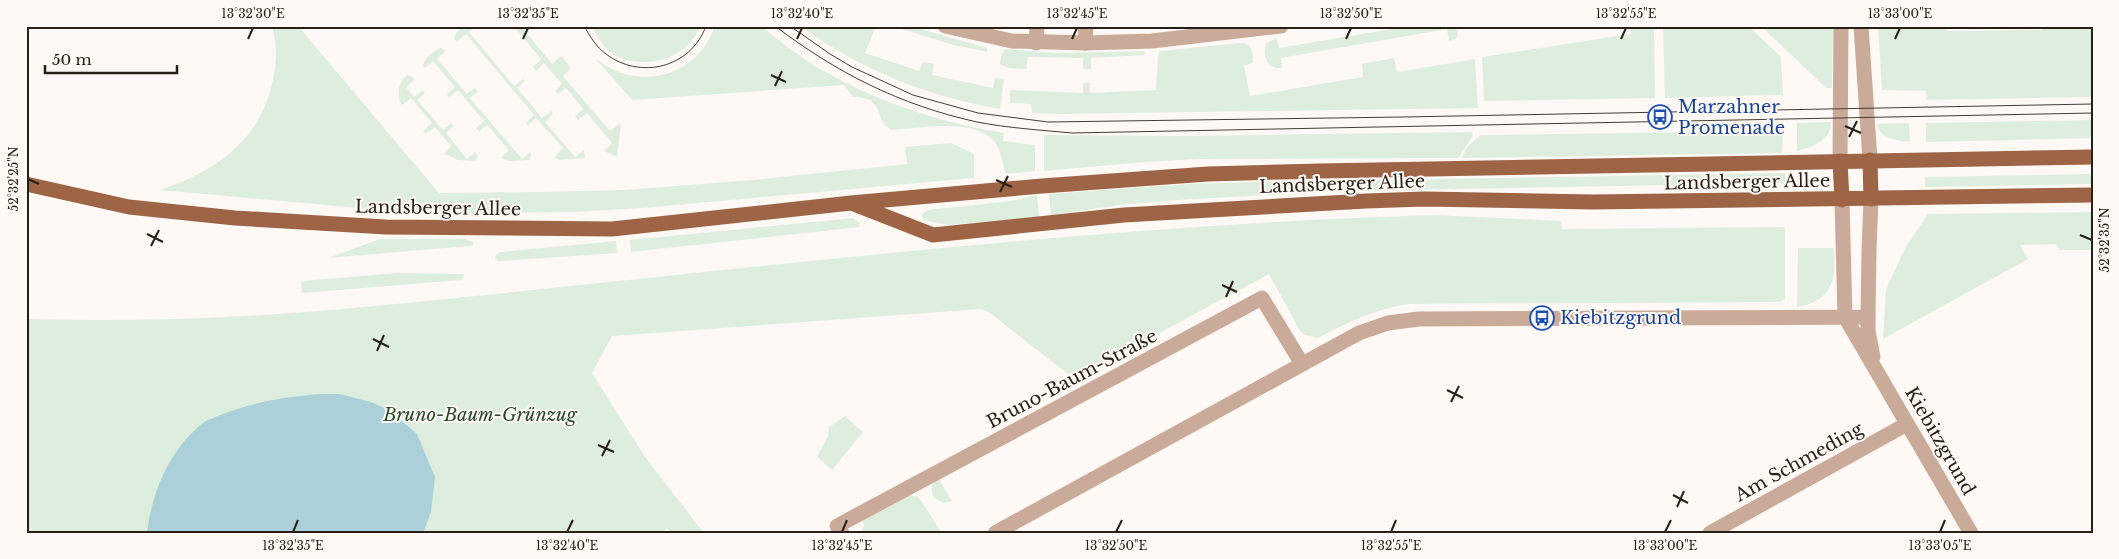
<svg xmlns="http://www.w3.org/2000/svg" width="2119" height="559" viewBox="0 0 2119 559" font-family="'Libre Baskerville',serif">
  <rect width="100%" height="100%" fill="#fef9f5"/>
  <!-- green -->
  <path fill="#deeede" d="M272 26H298L439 193 541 192 624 190 753 180 907 164 905 147 951 143 974 154V178L643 208 574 212 465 213 381 210 160 190C217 171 261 140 273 79 277 61 277 44 272 26Z
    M464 26H476L469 32 514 86 523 79 525 81 517 88 542 118 551 111 553 114 545 122 575 157 584 150 585 158 560 160 554 157 563 148 536 118 528 125 526 123 534 115 466 34 457 41 454 39 456 33Z
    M513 26H521L552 64 561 56 571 68 563 76 610 131 621 123 617 157 604 151 612 143 587 113 578 120 575 116 583 109 566 88 558 94 555 91 562 84 544 63 536 71 533 67 541 59Z
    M592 26H700C687 62 639 72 610 52 602 46 597 35 592 26Z
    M715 26H762C827 85 918 119 1004 133L1003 141 1035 145V171L1006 174C1003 165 1000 148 994 141 970 117 921 129 891 130 873 119 886 97 853 97L844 85 632 100 595 58C637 92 696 79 715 26Z
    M800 26H876L865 53 919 71 923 62 934 64 932 75 993 88 995 78 1004 79 1000 109C928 97 860 69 800 26Z
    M892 26H910L987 48 988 52 953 45Z
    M1409 26H1457L1458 35 1456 39 1449 41 1447 29 1281 58 1282 68C1267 70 1262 56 1266 43L1277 38 1279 48Z
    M1630 26H1654L1655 98 1484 101 1482 57 1631 34Z
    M1663 26H1748L1781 57 1783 95 1665 98Z
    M1761 26H1833L1832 88H1826Z
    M1878 26H1946L1947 31 2042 30V26H2078V29H2093V97L1926 100V91L1882 90Z
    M1240 43C1253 44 1253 52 1253 63L1244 65 1250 96 1363 77 1362 64 1394 58 1397 72 1475 59 1478 108 1059 114 1032 113 1031 104 1010 103V90L1083 93V83H1090V93L1156 90 1158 55 1160 51Z
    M441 48 446 51 437 59 467 94 475 88 478 91 470 98 522 159 530 152 531 156 529 160 510 161 501 158 509 150 487 125 479 132 476 128 484 121 458 90 449 97 447 94 455 87 433 61 425 68 423 66C424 58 434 50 441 48Z
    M1005 49 1055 53 1145 51V55L1091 58V69H1083V58L1028 57 1026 69 1008 68 1000 64 1001 56Z
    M407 75 413 77 414 80 406 87 414 97 423 90 425 93 417 100 443 130 451 123 454 126 446 133 467 159 475 152 478 156 475 161 458 160 444 154 451 146 435 127 425 134 423 131 432 123 411 98 402 105C396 95 398 83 407 75Z
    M2093 120V138L1926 142V123Z
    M1831 122C1831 141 1812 147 1797 151V123Z
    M1909 123 1910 142C1897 141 1879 138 1877 124Z
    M1783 131 1782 153 1462 158 1467 147 1481 135Z
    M1472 132 1473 136 1458 158 1198 159 1144 162 1044 171V135L1187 136Z
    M1785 173V183L1343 191 1177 200 1120 205 1051 215 1049 194 1189 184 1255 182Z
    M2093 174V184L1925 187V177Z
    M1037 195 1039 217 947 225 923 220 922 214 928 210 1011 201Z
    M2093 212V250H2060L2056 244 2020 245 2028 259 1883 339 1886 290 1905 248 1928 214Z
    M1434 215 1561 221 1562 229 1785 227V299L1780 302 1408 304C1373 310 1349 322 1318 338L1305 335 1300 331 1269 274 1074 379 990 313 981 309 612 336 592 373 645 457 704 533H671L667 528 662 533H26V319C99 321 173 320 246 316 374 308 501 293 628 280 896 252 1165 223 1434 215Z
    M853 218 860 223 859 227 631 252 630 240Z
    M380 239H465L473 242V245L469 246 328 258Z
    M616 241 617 253 502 261 498 262 495 258 496 255 501 252Z
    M1798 248H1834C1836 281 1833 300 1797 307Z
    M397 273 464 274 462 280 302 293 301 281Z
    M845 416 863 432 832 470 817 457 828 436 829 427Z
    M938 478 952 501 943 503 934 498C930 490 931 483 938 478Z
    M906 496H917L920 499 942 533H861L864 526 862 521Z"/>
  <!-- water -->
  <path fill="#acd0da" d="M320 394H340L371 402 391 411 417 434 435 477 431 512 423 533H147C152 492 169 450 203 423 207 419 215 418 220 415 254 402 284 397 320 394Z"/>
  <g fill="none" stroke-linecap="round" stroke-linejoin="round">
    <!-- minor -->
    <path stroke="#caaa98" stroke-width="15" d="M1036 43 1037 26
      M1085 43 1086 26
      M1845 317 1971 533
      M1868 317V331L1873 357
      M842 533 837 526 1262 298 1302 364
      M1710 533 1907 424"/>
    <!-- tertiary -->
    <path stroke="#caaa98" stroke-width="15" d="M945 26 1012 41 1085 43 1152 41 1281 26
      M1861 26 1870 160
      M1840 161 1841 26
      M1842 200 1845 317
      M995 533 1359 333 1388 323 1419 319 1868 317 1869 251 1871 199"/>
    <!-- primary -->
    <path stroke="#9d6545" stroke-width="15" d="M1870 160 1871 199
      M1840 161 1842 200
      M26 184 129 207 235 218 386 227 612 229 851 203 1042 186 1208 174 1320 171 2093 157
      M854 204 933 235 1124 215 1366 201 1424 199 1593 202 2093 195"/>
    <!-- tram -->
    <path stroke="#453e36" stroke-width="1" d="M584 26C590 36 596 47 606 54 640 80 691 68 706 26
      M775 26C837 73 900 105 977 122 1008 128 1040 130 1072 133L2093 113
      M790 26 830 54 852 67 913 95 978 113 1048 122 1403 117 2093 104"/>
  </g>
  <!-- ticks -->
  <path fill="none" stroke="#282017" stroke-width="2" d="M248 39 253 28M523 39 528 28M797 39 802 28M1072 39 1077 28M1346 39 1351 28M1621 39 1626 28M1895 39 1900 28M771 75 786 82M775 86 782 71M1845 126 1861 133M1849 137 1857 121M28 179 39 184M996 180 1012 187M1000 192 1008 176M147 234 163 242M2080 235 2092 240M151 246 159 230M1222 285 1237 292M1226 297 1233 281M373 339 389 347M377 351 384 335M1447 390 1463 398M1451 402 1459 386M598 445 614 452M602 456 610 440M1673 495 1688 503M1677 507 1684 491M293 532 298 520M567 532 573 520M842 532 847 520M1116 532 1122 520M1391 532 1396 520M1665 532 1671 520M1940 532 1945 520"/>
  <!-- icons -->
  <defs>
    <g id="bus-ring" transform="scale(1.25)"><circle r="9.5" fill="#fef9f5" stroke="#1a4fb4" stroke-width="1.5"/><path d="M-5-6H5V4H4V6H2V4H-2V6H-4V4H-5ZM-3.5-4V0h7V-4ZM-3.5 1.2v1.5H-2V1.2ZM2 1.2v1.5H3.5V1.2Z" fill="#1a4fb4"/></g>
  </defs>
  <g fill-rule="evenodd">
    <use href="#bus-ring" x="1660" y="117"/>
    <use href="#bus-ring" x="1542" y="318"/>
  </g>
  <g text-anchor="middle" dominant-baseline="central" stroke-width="4" stroke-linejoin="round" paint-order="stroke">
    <!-- transit labels -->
    <g font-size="18" fill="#164399" stroke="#fef9f5" text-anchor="start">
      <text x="1678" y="107">Marzahner<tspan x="1678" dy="21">Promenade</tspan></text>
      <text x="1560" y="318">Kiebitzgrund</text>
    </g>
    <!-- street labels -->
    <g font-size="18" fill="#282017" stroke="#fef9f5">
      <text transform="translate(1747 182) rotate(-1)">Landsberger Allee</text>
      <text transform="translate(1342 184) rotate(-2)">Landsberger Allee</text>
      <text transform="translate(438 208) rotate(1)">Landsberger Allee</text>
      <text transform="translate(1072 379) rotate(-28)">Bruno-Baum-Straße</text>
      <text transform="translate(1940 441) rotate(60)">Kiebitzgrund</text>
      <text transform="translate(1799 462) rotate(-29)">Am Schmeding</text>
    </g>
    <!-- park labels -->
    <g font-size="18" font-style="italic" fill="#264a29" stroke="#fef9f5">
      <text x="480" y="415">Bruno-Baum-Grünzug</text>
    </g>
  </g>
  <!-- border -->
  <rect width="2119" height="559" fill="none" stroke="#fef9f5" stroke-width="55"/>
  <!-- scale -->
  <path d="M45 65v8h132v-8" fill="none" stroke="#282017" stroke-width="2.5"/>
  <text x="52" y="65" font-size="15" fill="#282017" stroke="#fef9f5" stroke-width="4" paint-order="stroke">50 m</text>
  <rect x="28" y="28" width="2064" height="504" fill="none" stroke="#282017" stroke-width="2"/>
  <g font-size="12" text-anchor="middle" fill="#282017">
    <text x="253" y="18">13°32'30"E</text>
    <text x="528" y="18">13°32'35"E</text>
    <text x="802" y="18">13°32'40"E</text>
    <text x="1077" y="18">13°32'45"E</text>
    <text x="1351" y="18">13°32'50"E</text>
    <text x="1626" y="18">13°32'55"E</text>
    <text x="1900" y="18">13°33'00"E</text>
    <text transform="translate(14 179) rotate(-90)" y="4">52°32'25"N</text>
    <text transform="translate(2105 240) rotate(-90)" y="4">52°32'35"N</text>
    <text x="293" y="550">13°32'35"E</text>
    <text x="567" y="550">13°32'40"E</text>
    <text x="842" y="550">13°32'45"E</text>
    <text x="1116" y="550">13°32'50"E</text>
    <text x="1391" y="550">13°32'55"E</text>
    <text x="1665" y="550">13°33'00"E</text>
    <text x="1940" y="550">13°33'05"E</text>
  </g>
</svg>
